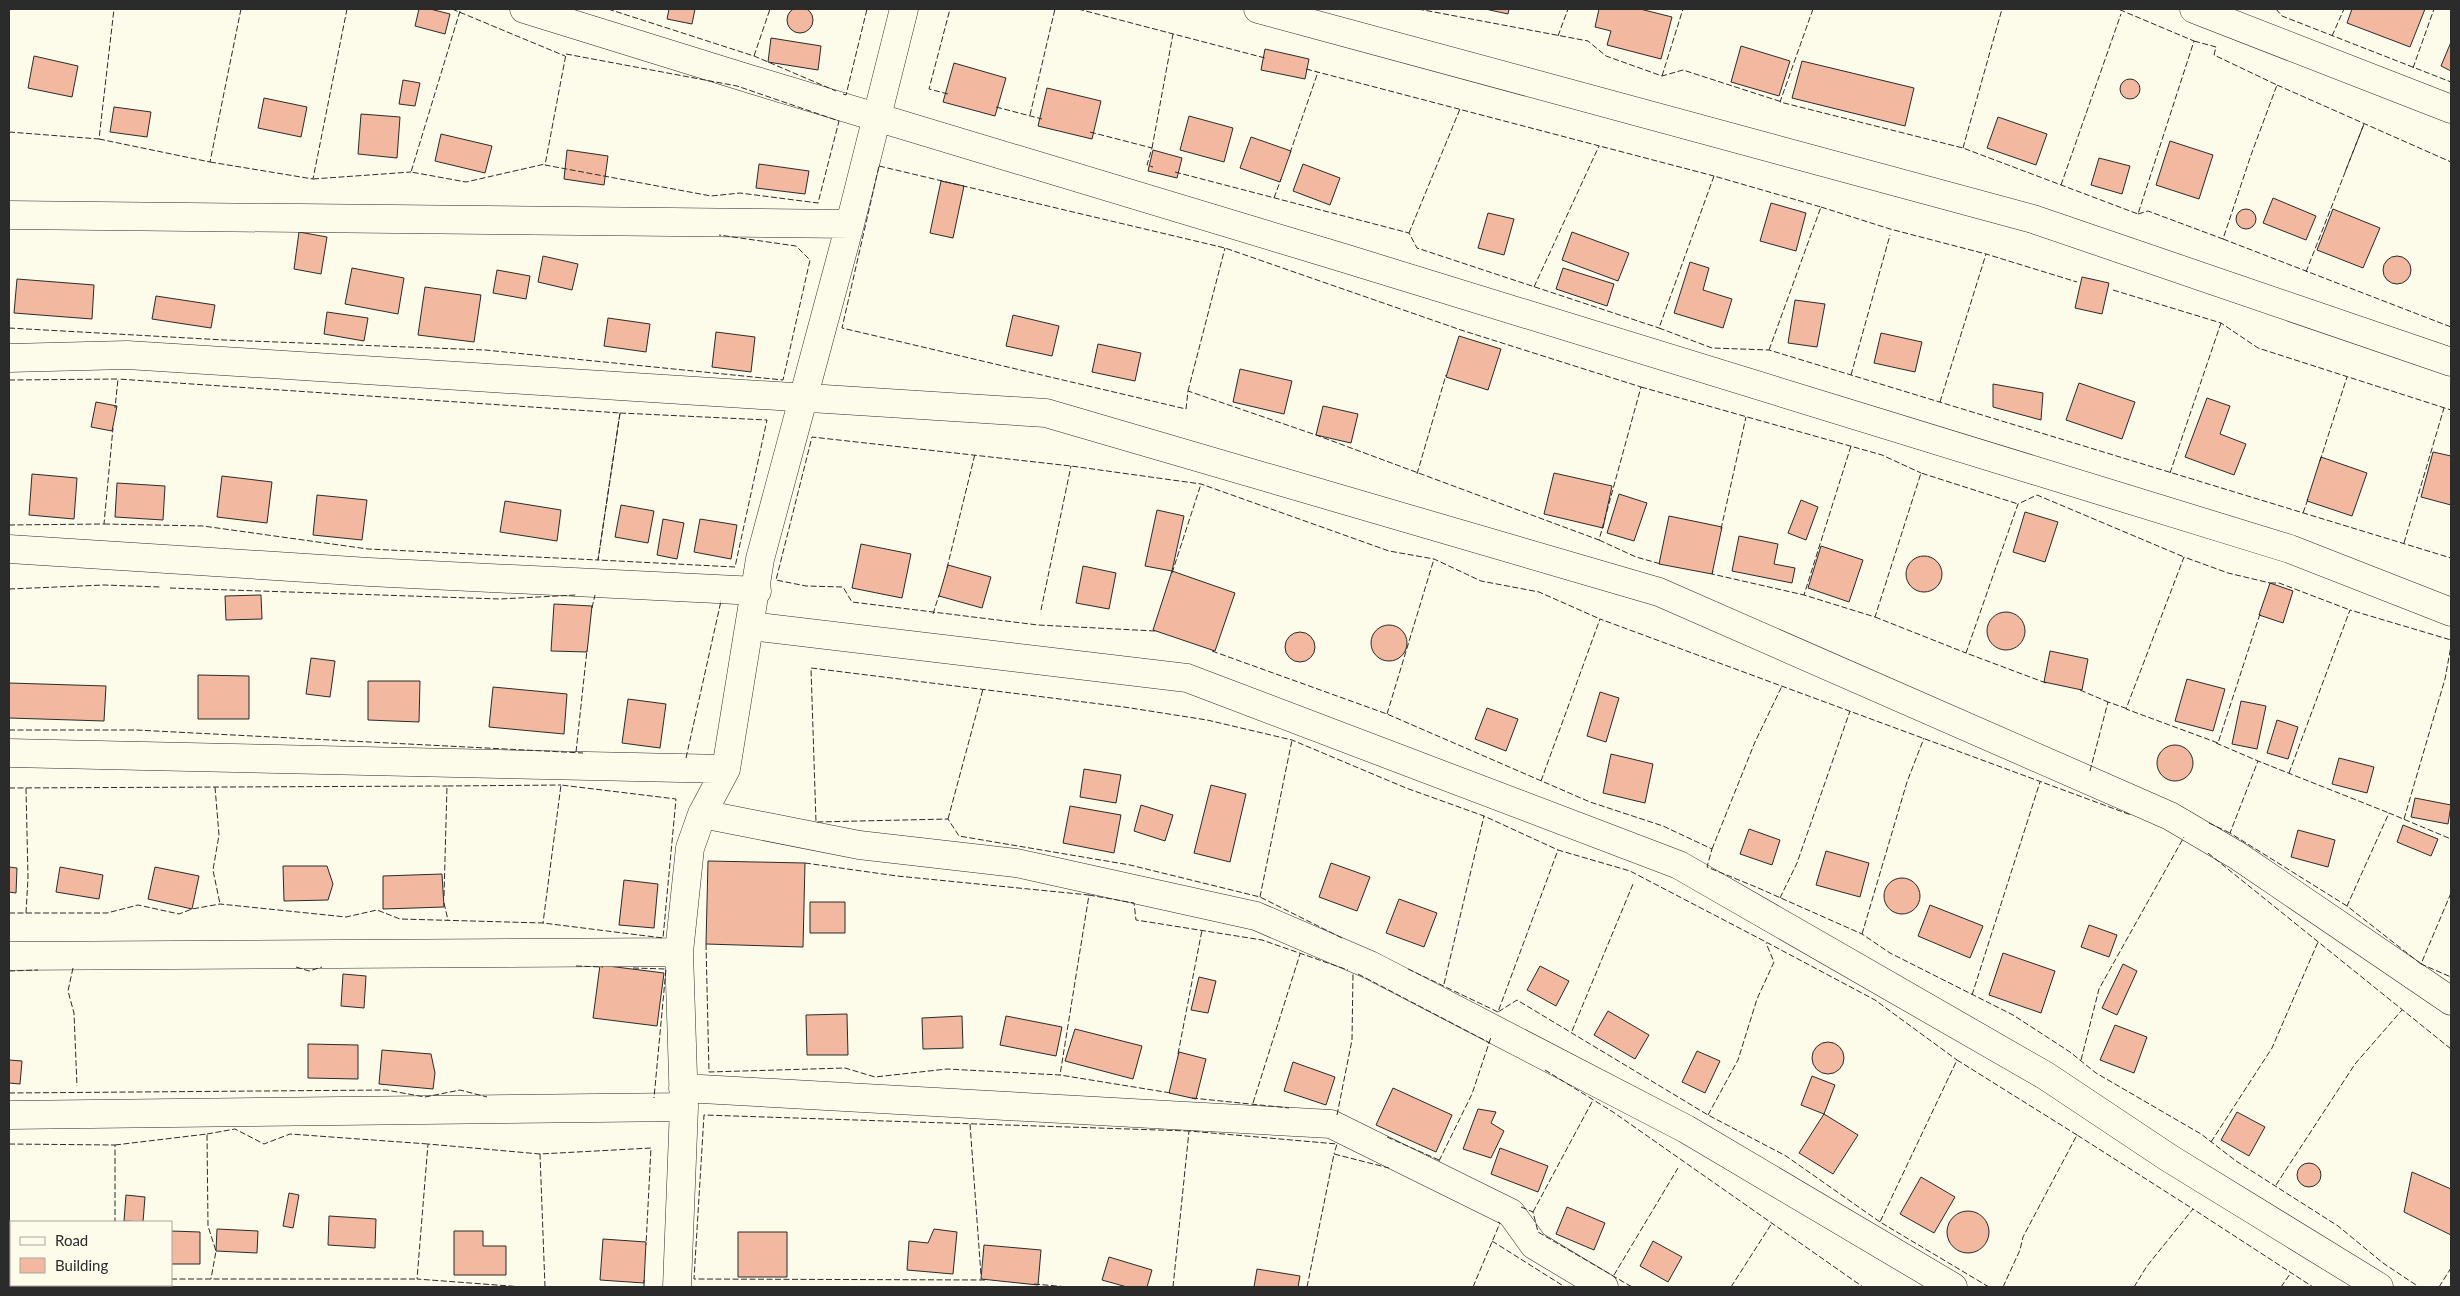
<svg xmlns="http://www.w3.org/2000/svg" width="2460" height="1296" viewBox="0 0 2460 1296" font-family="Lato,sans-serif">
  <rect width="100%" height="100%" fill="#fdfbea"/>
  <!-- building -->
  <path fill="#f2b8a0" stroke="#2b2b2b" d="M787 20a13 13 0 1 1 26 0a13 13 0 1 1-26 0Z
    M419 9H430L450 14 445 34 415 26Z
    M669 9H695L692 24 667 19Z
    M1485 9H1509L1508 14Z
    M1599 9H1640L1672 17 1661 59 1607 45 1611 31 1595 27Z
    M2352 9H2425L2410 47 2347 23Z
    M771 38 821 46 818 70 768 62Z
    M2451 42V71L2441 66Z
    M1741 46 1790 61 1779 96 1731 82Z
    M1265 49 1309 59 1305 79 1261 70Z
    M34 56 78 66 72 97 28 88Z
    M1802 61 1914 88 1905 126 1792 98Z
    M954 63 1006 78 995 116 943 102Z
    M2120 89a10 10 0 1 1 20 0a10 10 0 1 1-20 0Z
    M403 80 420 83 415 106 399 104Z
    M1047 88 1101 101 1092 139 1038 126Z
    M264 98 307 107 301 137 258 128Z
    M114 107 151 112 147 137 110 132Z
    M361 114 400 117 397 158 358 154Z
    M1189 116 1233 128 1224 162 1180 150Z
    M1998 117 2047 134 2036 165 1987 148Z
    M441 134 492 146 485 173 435 161Z
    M1251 137 1291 151 1280 182 1240 168Z
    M2170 141 2213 155 2199 199 2156 185Z
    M567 150 608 156 604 185 564 179Z
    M1153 150 1182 158 1177 178 1148 171Z
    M2099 158 2130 166 2122 194 2091 185Z
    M759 164 809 171 805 194 756 188Z
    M1303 164 1340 178 1330 205 1293 191Z
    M941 181 964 186 953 238 930 233Z
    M2273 198 2316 216 2306 240 2263 223Z
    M1771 203 1806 213 1796 251 1760 241Z
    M2333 209 2380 228 2363 268 2317 250Z
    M2236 219a10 10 0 1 1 20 0a10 10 0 1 1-20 0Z
    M1488 213 1514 219 1504 255 1478 248Z
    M299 232 327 237 321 274 294 269Z
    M1572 232 1629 253 1618 281 1562 260Z
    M2383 270a14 14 0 1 1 28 0a14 14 0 1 1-28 0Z
    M543 256 578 264 572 290 538 282Z
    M1690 262 1709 268 1703 290 1732 299 1723 328 1674 313Z
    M352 268 404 278 398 314 345 304Z
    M1563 268 1614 284 1607 306 1556 289Z
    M497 270 530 276 526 299 493 293Z
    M2082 277 2109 283 2102 314 2075 308Z
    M17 279 94 285 92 319 14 313Z
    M425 287 481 295 474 342 418 335Z
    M156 296 215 305 211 328 152 319Z
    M1795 300 1825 304 1817 347 1788 343Z
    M327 312 368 318 364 341 324 334Z
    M1013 315 1059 326 1052 356 1006 346Z
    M608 318 650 324 646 352 604 346Z
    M716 332 755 337 751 372 712 367Z
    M1881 333 1922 342 1915 372 1874 363Z
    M1459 336 1501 349 1488 390 1446 377Z
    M1098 344 1141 353 1135 381 1092 372Z
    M1240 369 1292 381 1284 414 1233 402Z
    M2079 383 2135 402 2122 439 2066 420Z
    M1993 384 2043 393 2041 420 1993 407Z
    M2207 398 2230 406 2220 434 2246 444 2234 475 2185 457Z
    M96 402 117 406 112 431 91 427Z
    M1323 406 1358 414 1351 443 1316 435Z
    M2433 452 2451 456V505L2421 497Z
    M2321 457 2367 473 2352 516 2307 501Z
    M1554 473 1612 486 1603 528 1544 514Z
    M32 474 77 478 74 519 29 515Z
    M222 476 272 482 267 523 217 517Z
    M117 483 165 486 163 520 115 517Z
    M1619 494 1647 503 1634 541 1607 533Z
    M317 495 367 500 362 540 313 535Z
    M1801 500 1818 507 1806 540 1788 533Z
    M505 501 561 510 557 541 500 532Z
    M621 505 654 511 648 543 615 537Z
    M1157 510 1184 516 1172 571 1145 566Z
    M2025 512 2058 522 2045 562 2013 552Z
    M1669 516 1722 527 1712 574 1659 564Z
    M663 519 684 523 677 559 657 555Z
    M700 519 737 525 731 559 694 552Z
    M1739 536 1778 544 1774 564 1795 568 1792 583 1732 571Z
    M861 544 911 554 902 598 852 588Z
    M1821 546 1863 560 1849 602 1808 588Z
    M1906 574a18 18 0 1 1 36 0a18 18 0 1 1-36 0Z
    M948 565 991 577 982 608 939 596Z
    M1083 566 1116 573 1109 609 1076 603Z
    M1172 571 1235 593 1215 651 1153 630Z
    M2270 583 2293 591 2283 623 2259 615Z
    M261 595 262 619 226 620 225 596Z
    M554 604 592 606 587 652 551 651Z
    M1987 631a19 19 0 1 1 38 0a19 19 0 1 1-38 0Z
    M1371 643a18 18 0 1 1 36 0a18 18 0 1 1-36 0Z
    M1285 647a15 15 0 1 1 30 0a15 15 0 1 1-30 0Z
    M2050 651 2088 659 2082 690 2044 682Z
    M311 658 335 661 330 697 306 694Z
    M198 675 249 676V719H198Z
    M2187 679 2225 689 2213 731 2175 721Z
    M368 681H420L419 722 368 720Z
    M9 683 106 686 104 721 9 718Z
    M493 687 567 694 564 734 489 727Z
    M1600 692 1619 698 1606 742 1587 736Z
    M628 699 666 704 660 748 622 743Z
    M2241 701 2266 706 2257 749 2232 744Z
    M1487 708 1518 719 1506 751 1475 739Z
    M2277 720 2298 727 2288 759 2267 753Z
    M2157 763a18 18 0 1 1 36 0a18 18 0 1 1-36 0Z
    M1611 754 1653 764 1645 803 1603 793Z
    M2339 758 2374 767 2367 793 2332 784Z
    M1084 769 1121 775 1116 803 1080 797Z
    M1211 785 1246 794 1230 862 1194 853Z
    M2415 798 2451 805 2448 824 2411 817Z
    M1141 805 1173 815 1165 841 1134 831Z
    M1070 806 1121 815 1114 853 1063 843Z
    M2403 825 2438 839 2431 856 2397 842Z
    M1749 829 1780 840 1772 865 1740 854Z
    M2298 830 2335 840 2328 867 2291 857Z
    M1826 851 1869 863 1860 897 1816 885Z
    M708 861 805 863 803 947 706 944Z
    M1331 863 1370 877 1357 911 1319 897Z
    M283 866H327L333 884 328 900 284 901Z
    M9 867 17 868 16 893 9 892Z
    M60 867 103 875 99 899 56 892Z
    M155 867 199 876 192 909 148 899Z
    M442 874 444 907 383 909V876Z
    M1884 896a18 18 0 1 1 36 0a18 18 0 1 1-36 0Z
    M624 880 658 884 654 928 619 925Z
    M1399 899 1437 913 1424 947 1386 933Z
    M810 902H845V933H810Z
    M1930 905 1983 926 1970 958 1918 936Z
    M2089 925 2117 935 2109 957 2081 947Z
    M2003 953 2055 971 2041 1013 1989 995Z
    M2123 964 2137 971 2117 1015 2102 1008Z
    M600 965 664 973 657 1026 593 1018Z
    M1540 966 1569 981 1556 1006 1527 990Z
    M343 974 366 976 364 1008 341 1006Z
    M1199 977 1216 981 1208 1013 1191 1010Z
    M1608 1011 1649 1035 1635 1059 1594 1035Z
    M847 1014 848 1055H807L806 1015Z
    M962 1016 963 1048 923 1049 922 1018Z
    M1006 1016 1062 1027 1056 1056 1000 1045Z
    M2115 1025 2147 1037 2134 1073 2100 1060Z
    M1075 1029 1142 1046 1133 1079 1065 1061Z
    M1812 1058a16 16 0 1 1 32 0a16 16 0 1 1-32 0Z
    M308 1044 358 1045V1079L308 1078Z
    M382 1050 431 1054 435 1073 433 1089 379 1084Z
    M1697 1051 1720 1061 1705 1093 1682 1082Z
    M1179 1052 1206 1059 1196 1099 1169 1093Z
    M9 1060 22 1061 20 1084 9 1083Z
    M1293 1062 1335 1077 1326 1105 1284 1091Z
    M1812 1076 1835 1085 1824 1114 1801 1105Z
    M1393 1088 1452 1115 1436 1152 1376 1125Z
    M1478 1109 1496 1112 1491 1123 1504 1131 1491 1158 1463 1149Z
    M2237 1112 2265 1127 2249 1156 2221 1140Z
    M1824 1114 1858 1135 1833 1174 1799 1153Z
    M1500 1148 1548 1166 1538 1192 1491 1174Z
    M2297 1175a12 12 0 1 1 24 0a12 12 0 1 1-24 0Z
    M2412 1172 2451 1189V1235L2404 1212Z
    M1921 1177 1955 1197 1934 1233 1900 1214Z
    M289 1193 299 1195 293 1228 283 1226Z
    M126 1195 145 1197 143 1222 124 1221Z
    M1567 1207 1605 1223 1594 1250 1556 1234Z
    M1947 1232a21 21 0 1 1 42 0a21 21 0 1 1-42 0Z
    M329 1216 376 1219 375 1248 328 1245Z
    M217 1229 258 1231 257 1253 216 1251Z
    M934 1229 957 1232 953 1274 907 1270 909 1241 928 1243Z
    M171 1231 200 1232V1264H171Z
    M454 1231H483V1246H506V1275H454Z
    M738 1232H787V1277H738Z
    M603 1239 646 1242 644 1283 600 1280Z
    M9 1240H11V1276L9 1275Z
    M1653 1241 1682 1257 1668 1282 1640 1266Z
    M984 1245 1041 1250 1038 1285 981 1279Z
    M1109 1257 1152 1270 1147 1287H1127L1102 1280Z
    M1257 1269 1300 1276 1298 1287H1254Z"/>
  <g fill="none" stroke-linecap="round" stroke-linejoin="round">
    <!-- minor casing -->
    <g stroke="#2b2b2b" stroke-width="29">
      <path id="minor" d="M524 9 750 79 1347 259 2290 549 2451 612
        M1258 9 2033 219 2451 362
        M2194 9 2451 109
        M9 215 850 224
        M9 358 127 355 1046 413 1659 592 2170 816 2238 856 2451 1001
        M9 549 369 572 757 591
        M750 626 1187 678 1679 865 2046 1076 2169 1158 2379 1287
        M9 753 726 769
        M702 814 859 845 1016 863 1256 916 1370 965 1686 1129 1953 1287
        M9 956 679 952
        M683 1088 1331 1124 1511 1213 1534 1245 1604 1287
        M9 1115 684 1107
        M677 1287 684 1107 679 952 690 848 702 814 726 769 760 559 850 224 904 9"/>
    </g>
    <!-- minor -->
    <use href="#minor" stroke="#fdfbea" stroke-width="28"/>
    <!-- fence -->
    <path stroke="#2b2b2b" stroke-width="1" stroke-dasharray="6 2.5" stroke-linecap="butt" d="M452 9 565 56
      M608 9 754 56 836 91
      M1078 9 1265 58
      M1418 9 1588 41 1606 56 1662 76 1683 70 1782 102
      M1813 9 1780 102 1963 148 2138 214 2194 41 2118 9
      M2276 9 2282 16 2451 82
      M460 11 411 172 466 182 545 164
      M1558 36 1568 9
      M2332 36 2344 9
      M566 54 737 86 839 121 818 203 740 193 711 196 545 165Z
      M754 56 770 9
      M2413 68 2434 9
      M1306 69 1714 176
      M1662 76 1683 9
      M2277 85 2451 162
      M843 94 846 95 867 9
      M948 94 929 89 950 9
      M996 107 1042 119
      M1030 115 1055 9
      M9 132 99 139 114 9
      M1090 132 1152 148 1147 165 1153 167
      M99 139 210 162 241 9
      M1152 148 1173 34
      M1963 148 2002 9
      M1290 153 1318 72
      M210 162 313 179 347 9
      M879 166 1225 248 1461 330 1641 387 1599 540 1316 435 1188 391 1186 409 842 328Z
      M1175 172 1409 233 1417 248 1659 328
      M313 179 411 172
      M2061 185 2121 14
      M1274 198 1281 179
      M1821 207 1890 229 1986 254
      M2138 214 2148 211 2223 239 2251 155 2277 85 2214 55 2216 47 2194 41
      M1409 233 1460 109
      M2223 239 2451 327
      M2306 272 2364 124 2345 172
      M1534 287 1599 146
      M2113 290 2221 323 2258 348 2451 410
      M9 328 224 340 485 350 783 380 810 260 796 246 719 235
      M1769 350 1821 207 1714 176 1659 328 1712 348 1769 350 2451 558
      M1851 375 1890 235
      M9 380 118 379 115 408
      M1641 387 1882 455 1921 473
      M1188 391 1225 248
      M1940 402 1986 254 2077 282
      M620 413 767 420 735 567 598 560Z
      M1851 446 1804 595 1875 617 1921 473 2018 504
      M2320 461 2347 377
      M2170 473 2221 323
      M1417 474 1446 375
      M2303 513 2308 499
      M104 524 203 526 368 549 598 560 620 413 118 379
      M9 525 104 524 113 428
      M1721 529 1746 417
      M1599 540 1636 557 1661 564
      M2404 543 2444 408
      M947 568 975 454
      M1713 571 1712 574 1804 595
      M1172 573 1201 484
      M2270 583H2279L2350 610
      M170 588 500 599 576 595
      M9 589 104 585 160 587
      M592 608 595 595
      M1041 610 1071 466
      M933 614 939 595
      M2260 614 2218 743 2126 709 2184 557 2228 573 2270 583
      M1875 617 1966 653
      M1155 631 1038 625 852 602 843 587 806 586 776 580 812 437 1071 466 1201 484 1389 551 1434 559 1481 581 1539 592 1600 619
      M1212 651 1387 714 1590 802 1663 826 1712 849 1707 867 1756 887 1862 934 1890 953 2013 1015 2070 1052 2096 1073 2201 1134 2236 1161 2338 1226 2383 1263 2419 1287
      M2046 683 1966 653 2018 504 2037 495 2184 557
      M2080 690 2108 702
      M1387 714 1434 559
      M9 730H136L583 753
      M2216 743 2258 761
      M576 752 587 650
      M686 758 721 601H720
      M2090 771 2108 702 2128 709
      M2289 773 2350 610 2451 640
      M1541 781 1600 619 2131 815
      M215 787 219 835 213 870 220 904
      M9 788 447 786
      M948 819 983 689
      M2404 819 2445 679 2451 646
      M2209 823 2230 833
      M1712 849 1755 742 1782 686
      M2208 853 2451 1049
      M805 863 897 876 1089 895 1060 1075
      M2451 893 2421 964 2451 977
      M1089 895 1134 903 1136 920 1262 940 1348 970
      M444 896 447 786 561 785
      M1260 897 1292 740
      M1780 898 1797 863 1850 711
      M444 903 448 920
      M2347 906 2230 833 2258 761 2389 813
      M9 913H107L138 905 179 914 192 909 220 904 346 917 377 910 400 919 543 923 663 938 676 799 561 785 543 923
      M26 913 28 878 26 788
      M1862 934 1907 782 1924 738
      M1342 938 1260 897 1130 865 959 836 948 819 816 822 811 668 1124 707 1207 720 1292 740 1406 788 1484 816 1558 850
      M706 944 709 1072 845 1068 875 1077 947 1069 1060 1075 1171 1093
      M2421 964 2347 906 2389 813 2451 839
      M576 966 603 967
      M296 967 309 971 322 967
      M73 968 68 991 74 1013 77 1086
      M633 968 666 969 654 1098
      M1408 969 1498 1012
      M9 971 38 970
      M1358 974 1490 1043
      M1444 984 1484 816
      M1972 995 2040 782
      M1572 1031 1633 884
      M1178 1054 1202 930
      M2081 1060 2099 989 2184 837
      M1545 1070 1613 1112 1863 1287
      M9 1093 386 1090 425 1097 460 1090 487 1097
      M1192 1098 1289 1108
      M1253 1103 1300 954
      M1337 1115 1352 1040 1353 972
      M1708 1115 1738 1060 1757 999 1774 962 1766 943
      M970 1124 981 1275
      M207 1134 235 1129 264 1144 290 1134 428 1144
      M1387 1137 1439 1160
      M2211 1142 2272 1048 2318 942
      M9 1144 115 1145V1222
      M115 1145 207 1134 208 1226 216 1251 211 1279
      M1439 1161 1472 1094 1491 1037
      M2276 1185 2355 1064 2402 1010
      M1521 1207 1533 1212 1538 1232 1632 1287
      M1533 1212 1593 1100
      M1880 1222 1786 1156 1708 1115 1517 1000 1498 1012 1558 850 1630 871 1766 942 1875 1000 1957 1060
      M1492 1241 1565 1287
      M1614 1275 1678 1168
      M171 1279H417
      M644 1280V1287
      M985 1280 694 1279 704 1115 1189 1131
      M1034 1284 1068 1287
      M9 1287H28
      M108 1287 110 1285
      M523 1287 417 1279 428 1144 540 1154
      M545 1287 540 1154 651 1148 646 1245
      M1173 1287 1189 1131 1337 1144 1334 1154
      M1307 1287 1334 1154 1389 1168
      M1473 1287 1500 1223 1498 1222
      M1731 1287 1772 1223
      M1989 1287 1880 1222 1957 1060 2077 1135
      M2003 1287 2020 1250 2023 1237 2077 1135 2193 1209
      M2134 1287 2147 1266 2193 1209 2313 1287
      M2281 1287 2290 1274
      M2439 1287 2451 1268"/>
  </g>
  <!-- border -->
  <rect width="2460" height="1296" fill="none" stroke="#2b2b2b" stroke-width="20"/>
  <!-- legend -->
  <rect x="10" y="1221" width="162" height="65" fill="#fdfbea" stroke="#a9a89e"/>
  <rect x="20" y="1237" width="25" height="8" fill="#fdfbea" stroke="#a9a89e"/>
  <text x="55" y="1246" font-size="15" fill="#2b2b2b">Road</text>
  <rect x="20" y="1258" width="25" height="15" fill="#f2b8a0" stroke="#a9a89e"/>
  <text x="55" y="1271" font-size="15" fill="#2b2b2b">Building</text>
</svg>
